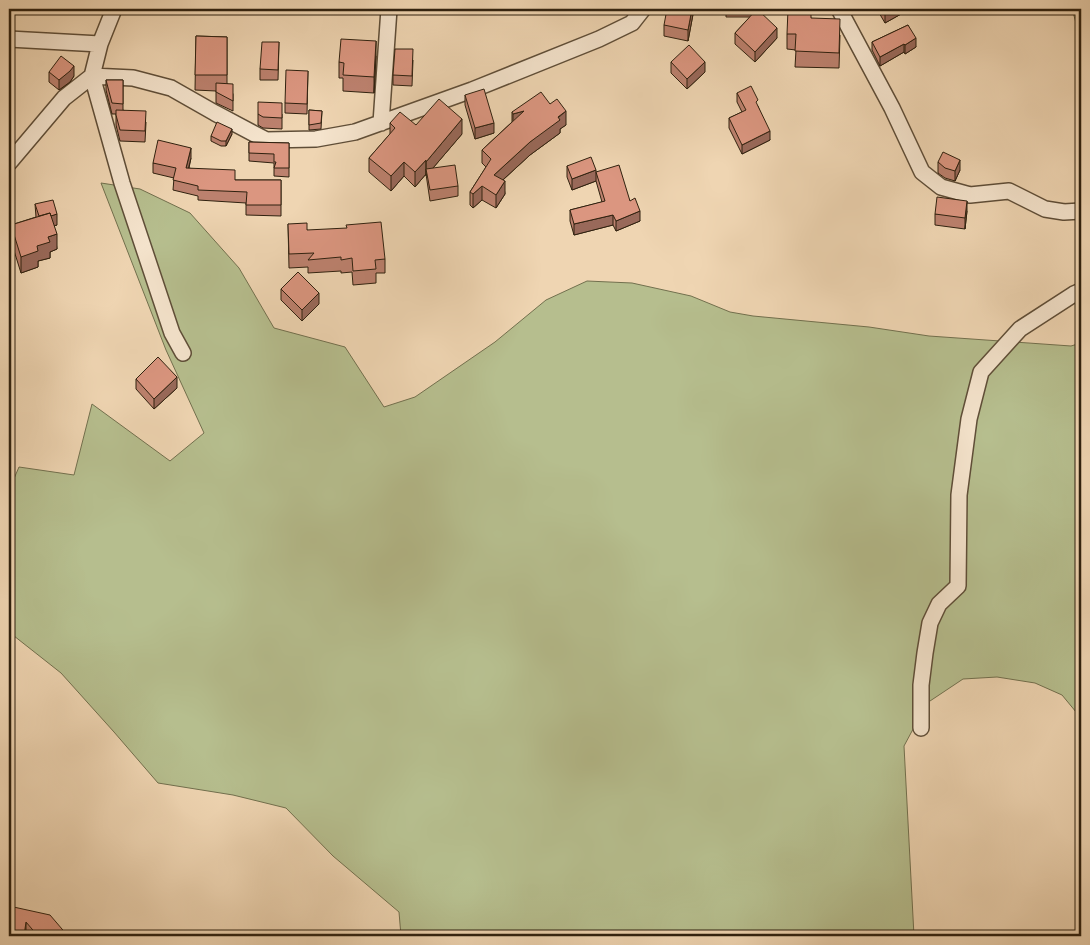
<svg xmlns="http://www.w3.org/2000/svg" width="1090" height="945" viewBox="0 0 1090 945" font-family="'IM FELL Great Primer',serif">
  <rect width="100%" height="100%" fill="#efd5b2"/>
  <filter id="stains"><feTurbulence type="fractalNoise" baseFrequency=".004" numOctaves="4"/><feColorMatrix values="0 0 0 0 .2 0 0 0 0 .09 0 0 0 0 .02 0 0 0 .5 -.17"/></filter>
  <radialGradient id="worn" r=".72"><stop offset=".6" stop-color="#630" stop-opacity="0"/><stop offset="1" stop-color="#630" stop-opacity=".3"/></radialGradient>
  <!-- green -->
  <path fill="#b6be8e" stroke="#72704e" d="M1072 9H1081V40Z
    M101 183 140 189 190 213 239 268 274 328 345 347 384 407 415 397 495 342 546 300 587 281 632 283 691 296 730 312 753 316 869 327 929 336 1071 346 1081 343V718L1062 695 1035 683 997 677 963 679 927 703 904 746 914 936H401L399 912 333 856 286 808 233 795 158 783 114 732 61 673 9 632V490L19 467 74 475 92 404 170 461 204 433 166 350Z"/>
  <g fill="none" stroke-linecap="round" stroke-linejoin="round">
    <!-- minor casing -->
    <g stroke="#5f4e38" stroke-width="18">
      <path id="minor" d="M114 9 100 44 92 76 122 183 172 333 183 353
        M839 9 892 108 922 172 941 187 970 195 1009 191 1045 209 1064 212 1081 211
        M9 39 100 44
        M381 123 389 9
        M9 163 64 98 92 76 133 78 171 88 215 113 266 140 316 139 355 132 472 90 599 39 632 23 643 9
        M921 728V685L925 653 930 623 939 604 958 586 959 495 969 419 981 372 1020 329 1074 294 1081 291"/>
    </g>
    <!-- minor -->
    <use href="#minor" stroke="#f5e4cd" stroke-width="15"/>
  </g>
  <!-- wall -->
  <path fill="#bc816e" stroke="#2f210f" d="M694 9 688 41 664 36V25Z
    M726 9H776V10H757L777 38 755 62 735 44V33L750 17H726Z
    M873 9H910L885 23 878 11 875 12Z
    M811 18 840 35 839 68 795 67 796 50 787 49V34Z
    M908 25 916 47 905 54 904 52 880 66 872 50V42Z
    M196 36 227 37V83L233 94V111L216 103V91L195 90Z
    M279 42 278 80H260V69Z
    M376 56 374 93 343 91V78H339V62Z
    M413 60 412 86 393 85V75Z
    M671 62 705 72 687 89 671 73Z
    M308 71 307 114 285 113V103Z
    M49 72 74 76 70 82 59 90 49 82Z
    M106 80H123V110L146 122 145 142 120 141 116 125V114H112L106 90Z
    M737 93 758 106 770 140 742 154 729 128V118L742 112 737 102Z
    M465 95 494 133 475 139 465 105Z
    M550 104 566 125 560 129V133L530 155 503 180 505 194 496 208 482 200 473 208 470 205V192L486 167 482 163V150L512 122V112Z
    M309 110 322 111 321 129 309 130Z
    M258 114H282V129L263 128 258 125Z
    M390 123 416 125 462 134 433 168 458 186V196L430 201 426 174 415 187 404 176 391 191 369 172V158L390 134Z
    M232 134 226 146H221L211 141V136Z
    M249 142 289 143V177L274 176V163L249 161Z
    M191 158 189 168 235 180H281V216L246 215V203L198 200V196L173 190 174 178 153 173V163Z
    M938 162 960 170 955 181 945 178 938 173Z
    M567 166 596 172 630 201 640 221 616 231 613 225 574 235 570 221V210L602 202 596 181 572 190 567 177Z
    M35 204 57 225 54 226 57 249 50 252V258L38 261V267L21 273 11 241V225L36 217Z
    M967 211 965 229 935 225V214Z
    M1081 218V251L1076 235V220Z
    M288 224 307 230 385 259V273H376V283L353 285 352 272 341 273V271L308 273V267L289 268Z
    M281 289 319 304 302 321 281 300Z
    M136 379 177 388 154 409 136 389Z
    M9 906 68 936H26Z"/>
  <!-- shaded-wall -->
  <path fill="#99695a" stroke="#2f210f" d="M692 9H694L688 41V30Z
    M887 9H910L885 23V10Z
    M777 28V38L755 62V52Z
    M916 38V47L905 54V45Z
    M376 41V56L374 93V77Z
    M904 44V52L880 66V57Z
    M705 62V72L687 89V79Z
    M74 66V76L70 82 59 90V80Z
    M524 111 513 127V114Z
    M566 111V125L560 129V133L530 155 494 188V175L530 142Z
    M462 119V134L427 175 426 169V176V162Z
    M494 123V133L475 139V128Z
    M232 129V134L226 146V141Z
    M770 131V140L742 154V145Z
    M191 148V158L186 178V168Z
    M426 160V174L415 187V172Z
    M960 160V170L955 181V171Z
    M404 162V176L391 191V176Z
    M596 170V181L572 190V179Z
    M505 181V194L496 208V195Z
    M482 186V200L473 208V194Z
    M967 201V211L965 229V218Z
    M640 211V221L616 231V221Z
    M57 214V225L39 230V219Z
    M613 215V225L574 235V224Z
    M57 234V249L50 252V258L38 261V267L21 273V257L48 237Z
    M319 293V304L302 321V310Z
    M177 377V388L154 409V399Z
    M26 922V936H24Z"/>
  <!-- building -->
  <path fill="#db9680" stroke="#2f210f" d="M667 9H692L688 30 664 25Z
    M757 9 777 28 755 52 735 33Z
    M788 9H811V18L840 19 839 53 795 51 796 34H787Z
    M908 25 916 38 905 45 904 44 880 57 872 42Z
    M196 36 227 37V75H195Z
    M341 39 376 41 374 77 343 75 344 63 339 62Z
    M262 42H279L278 70 260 69Z
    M689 45 705 62 687 79 671 62Z
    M395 49H413L412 76 393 75Z
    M61 56 74 66 70 71 59 80 49 72Z
    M286 70 308 71 307 104 285 103Z
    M106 80H123V104L112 103Z
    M216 83 233 84V101L216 92Z
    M751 86 758 100 756 102 770 131 742 145 729 118 746 110 737 93Z
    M484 89 494 123 475 128 465 95Z
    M541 92 550 104 557 99 566 111 558 117 560 120 530 142 494 175 505 181 496 195 482 186 473 194 470 192 491 159 482 150 524 111 513 114 512 112Z
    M439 99 462 119 426 162V160L415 172 404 162 391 176 369 158 395 128 390 123 400 112 416 125Z
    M258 102 282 103V118L263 117 258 114Z
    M116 110 146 111 145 131 120 130 116 115Z
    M309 110 322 111 321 123 309 125Z
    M217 122 232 129 226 141H221L211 136Z
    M158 140 191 148 186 168 235 170V180H281V205H246L247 192 198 190V186L173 180 176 168 153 163Z
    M249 142 289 143V168H274L276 162H274V154L249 153Z
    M943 152 960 160 955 171 945 168 938 162Z
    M591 157 596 170 572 179 567 166Z
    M455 165 458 186 430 190 426 169Z
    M619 165 630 201 635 198 640 211 616 221 613 215 574 224 570 210 605 201 596 172Z
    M937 197 967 201 965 218 935 214Z
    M53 200 57 214 51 216 50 213 39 216 35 204Z
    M50 213 57 234 48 237 50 242 37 246 38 251 21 257 11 225Z
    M1081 218V236L1076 220Z
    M381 222 385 259 375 260 376 269 353 271 352 258 341 260V257L308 260 314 253 289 254 288 224 307 223V230L347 228 346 225Z
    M298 272 319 293 302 310 281 289Z
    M158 357 177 377 154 399 136 379Z
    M9 906 50 915 68 936H38L26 922 24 936H9Z"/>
  <!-- margin -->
  <rect width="1090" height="945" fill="none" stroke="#efd5b2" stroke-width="30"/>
  <rect x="10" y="10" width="1070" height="925" fill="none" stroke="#2f210f" stroke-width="2.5"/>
  <rect x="15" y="15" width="1060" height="915" fill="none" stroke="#2f210f"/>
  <rect width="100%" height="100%" filter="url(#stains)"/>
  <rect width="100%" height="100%" fill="url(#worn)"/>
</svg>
